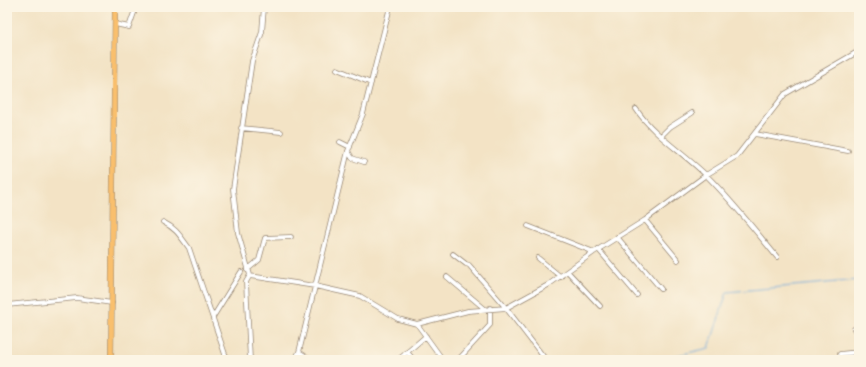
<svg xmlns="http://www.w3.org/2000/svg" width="866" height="367" viewBox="0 0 866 367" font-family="Delius,sans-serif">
  <rect width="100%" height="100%" fill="#fcf5e5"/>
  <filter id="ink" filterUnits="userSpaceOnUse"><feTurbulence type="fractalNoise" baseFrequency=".025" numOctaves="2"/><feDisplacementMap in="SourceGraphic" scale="8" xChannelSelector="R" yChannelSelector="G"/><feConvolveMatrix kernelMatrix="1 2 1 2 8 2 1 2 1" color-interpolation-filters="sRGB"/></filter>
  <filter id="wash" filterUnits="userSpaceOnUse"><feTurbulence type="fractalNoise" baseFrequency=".012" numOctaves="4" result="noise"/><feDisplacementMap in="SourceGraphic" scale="16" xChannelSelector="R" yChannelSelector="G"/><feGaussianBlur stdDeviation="0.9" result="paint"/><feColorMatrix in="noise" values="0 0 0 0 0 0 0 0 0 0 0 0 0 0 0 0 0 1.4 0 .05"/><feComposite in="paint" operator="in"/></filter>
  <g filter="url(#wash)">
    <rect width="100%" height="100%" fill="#f3e3c5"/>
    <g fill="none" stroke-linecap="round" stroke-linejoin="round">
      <!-- stream -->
      <path stroke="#6aa9dd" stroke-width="1" d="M657 360 709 348 727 292 859 280"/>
    </g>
  </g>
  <g filter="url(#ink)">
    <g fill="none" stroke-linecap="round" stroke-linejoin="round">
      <!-- minor casing -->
      <g stroke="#978672" stroke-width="5.5">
        <path id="minor" d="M115 24 129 27 136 7
          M337 69 371 83
          M636 109C654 136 684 153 707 176 732 201 754 229 777 257
          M241 128 281 132
          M755 134 848 151
          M661 136 670 127 692 113
          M340 142 350 147
          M348 151 352 158 364 162
          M645 220 678 260
          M163 222C177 229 180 236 189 248L227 360
          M528 226 594 252
          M617 237 661 289
          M598 249 637 295
          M453 254 466 264 469 265 506 308
          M538 258 561 277
          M247 270 259 260 265 238 291 237
          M568 272 600 306
          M250 276 315 286 360 296 398 319 417 324 468 311 506 308 548 285 594 252 645 220 706 175 737 156 785 94 859 51
          M447 277 485 309
          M7 305 77 298 112 303
          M506 308 546 360
          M213 317 241 272
          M417 324 443 360
          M854 329 859 328
          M299 352 311 360
          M407 352 414 360
          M840 354 859 352
          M250 360 246 282 250 275 238 233 233 189 252 61 262 32 264 7
          M295 360 299 352 348 151 363 114 390 7
          M398 360 426 336
          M458 360 490 325V308"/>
      </g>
      <!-- major casing -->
      <g stroke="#978672" stroke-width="6">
        <path id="major" d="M111 360 115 7"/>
      </g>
      <!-- minor -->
      <use href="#minor" stroke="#fff" stroke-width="4"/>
      <!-- major -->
      <use href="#major" stroke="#f9bf6d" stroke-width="5"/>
    </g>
  </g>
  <!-- margin -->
  <rect width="866" height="367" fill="none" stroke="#fcf5e5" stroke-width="24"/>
</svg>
